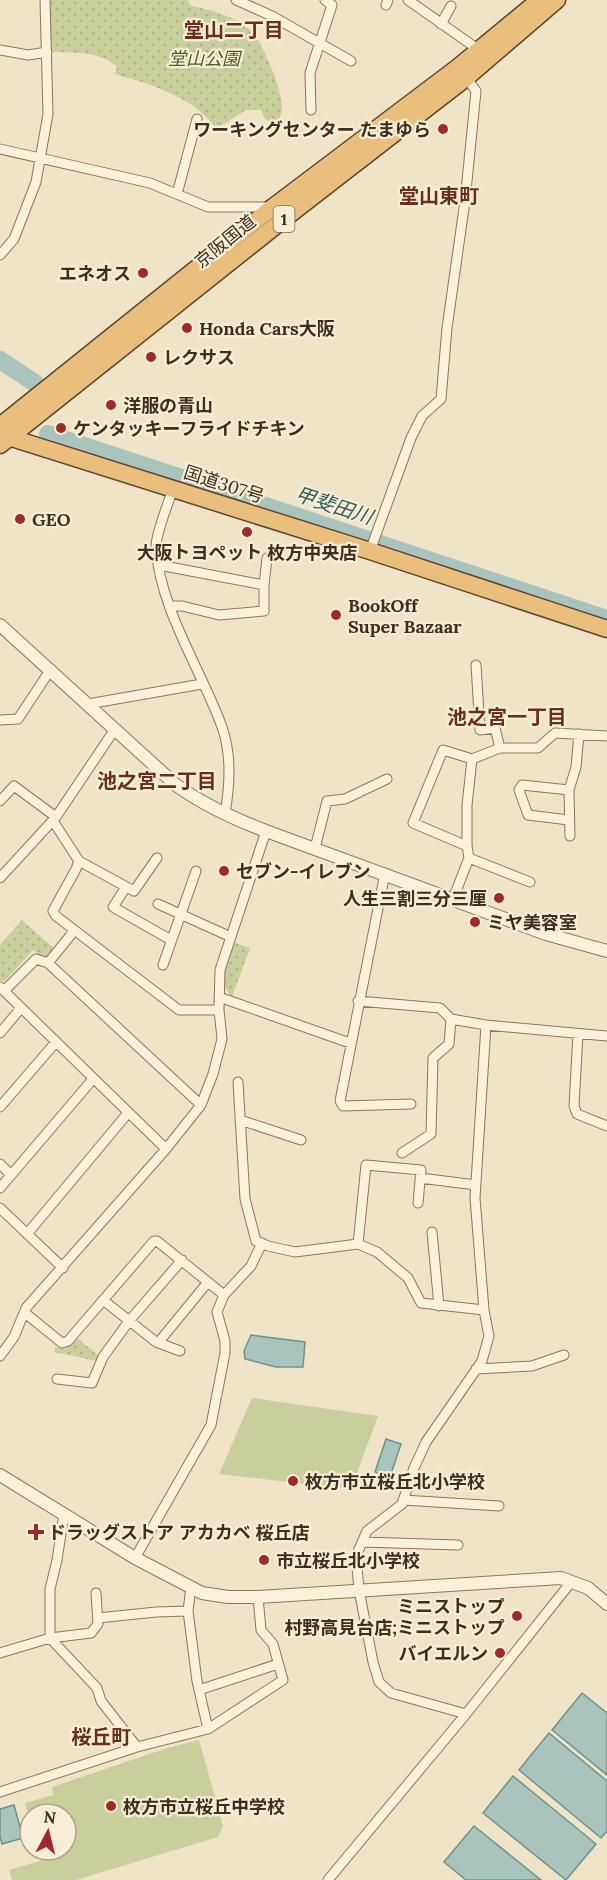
<svg xmlns="http://www.w3.org/2000/svg" width="607" height="1880" viewBox="0 0 607 1880" font-family="Lora,'Noto Sans JP',serif">
  <defs>
    <pattern id="park-dots" width="8" height="8" patternUnits="userSpaceOnUse" patternTransform="scale(1.5)"><rect width="8" height="8" fill="#c9cf9b"/><path d="M2 2h.1M6 6h.1" fill="none" stroke="#aeb285" stroke-width="1.8" stroke-linecap="round"/></pattern>
  </defs>
  <rect width="100%" height="100%" fill="#f0e4c8"/>
  <!-- park -->
  <path fill="url(#park-dots)" d="M45 0H188L191 6C212 10 235 16 251 31 263 42 283 92 282 109 282 113 279 118 278 122L272 123 265 119 261 110H246L216 129C212 124 208 118 203 114 184 95 141 81 115 74L117 67C100 50 70 53 47 52Z
    M22 920 55 949 47 957 42 958 33 950 5 981H0V945Z
    M233 942 250 948 232 997C216 980 226 961 233 942Z
    M76 1337 98 1355 97 1361 54 1352 55 1347 65 1349Z"/>
  <!-- pitch -->
  <path fill="#c9cf9b" d="M252 1398 378 1416 351 1489 219 1474Z
    M199 1740 223 1826 218 1837 76 1880H12L9 1870 40 1861 37 1850H66V1814H30V1822L25 1803 53 1795 52 1787 167 1748Z"/>
  <!-- water -->
  <path fill="#a9c4bc" stroke="#6f938a" stroke-width="1.5" d="M251 1335 305 1342 303 1367H276L245 1359 244 1351Z
    M386 1439 401 1444 390 1477 375 1472Z
    M582 1693 607 1713V1775L552 1730Z
    M549 1733 607 1781V1831L601 1838 519 1770Z
    M513 1776 596 1844 566 1880 483 1813Z
    M14 1805 23 1838 2 1844 0 1836V1809Z
    M474 1826 541 1880H466L444 1862Z"/>
  <g fill="none" stroke-linecap="round" stroke-linejoin="round">
    <!-- river -->
    <path stroke="#a9c4bc" stroke-width="18" d="M0 360 35 383
      M48 434 607 619"/>
    <!-- minor casing -->
    <g stroke="#8d765c" stroke-width="11">
      <path id="minor" d="M236 0 272 16 351 61
        M408 0 479 50
        M386 5 388 0
        M441 24 451 6
        M0 50 28 55 47 52
        M311 110 310 73 332 5 325 0
        M0 149 150 183 208 207H271
        M177 194 197 119
        M0 255 14 239 36 182 48 114 45 0
        M173 488C169 502 156 533 156 546 159 608 201 669 222 727 232 755 230 785 225 813
        M370 551 411 438 422 416 441 399 447 328 465 201 476 91 465 76
        M159 565 264 585
        M171 606H182L219 615 264 611V585L267 558
        M476 665 480 730 495 728 500 748
        M88 704 202 684
        M0 720 18 719 51 669
        M472 759 500 748H538L555 733 607 736
        M0 801 14 786 56 817
        M569 820 528 815 519 790 522 785 569 790
        M53 821 79 861 76 869 53 911 56 916 179 1010H219
        M570 836 569 790 576 767 579 734
        M315 848 327 801 345 799 387 779
        M469 858 530 882
        M79 861 134 891 157 858
        M385 873 340 1101 343 1106 411 1104
        M0 878 56 817 115 729
        M126 887 113 907 171 940
        M453 899 469 858 467 846V805L472 759 443 750 413 823 467 846
        M158 904 231 937
        M48 963 74 931
        M163 965 196 871
        M0 987 166 1149
        M4 991 36 959 48 963 201 1105
        M219 997 350 1043
        M358 1001 440 1008 451 1019 486 1025 607 1036
        M0 1033 21 1008
        M578 1034 574 1106 577 1114 607 1126
        M238 1082 245 1199 256 1241 268 1246 295 1252 358 1244 377 1252 408 1278 421 1303 484 1310
        M0 1107 56 1042
        M240 1120 301 1140
        M402 1153 431 1134 433 1058 449 1044 451 1019
        M0 1164 10 1174
        M420 1178 476 1185
        M0 1188 93 1079
        M0 1208 63 1268
        M432 1232 439 1306
        M27 1234 128 1113
        M358 1244 366 1165 421 1170 418 1203
        M103 1300 156 1342 180 1351
        M25 1313 62 1343 68 1341 154 1241H157L224 1295
        M158 1343 208 1282
        M0 1356 14 1337 26 1308 166 1149 201 1105 213 1074 222 1039 219 1010 220 970 266 831
        M476 1369 532 1366 564 1355
        M57 1379 92 1383 103 1357 129 1321 182 1260
        M403 1500 499 1506
        M362 1542 458 1545
        M135 1558 211 1425 225 1353V1341L217 1312 224 1295 251 1266 262 1243
        M191 1587 188 1611 197 1681 208 1729
        M98 1618 156 1612 188 1611
        M50 1638 97 1688 101 1701 137 1747
        M50 1638 91 1633 98 1624 96 1593
        M0 1653 50 1638V1589L57 1560 64 1514
        M199 1690 278 1664
        M466 1714 391 1693 379 1682 373 1662 359 1590 356 1556 367 1531 402 1504 414 1468 426 1442 482 1361 489 1336 484 1310 475 1198 486 1025
        M0 1792 137 1747 208 1729 283 1680 273 1644 261 1630 258 1597
        M328 1880 466 1714 572 1581"/>
    </g>
    <!-- tertiary casing -->
    <g stroke="#8d765c" stroke-width="14">
      <path id="tertiary" d="M0 625 176 785C204 805 234 819 266 831L546 934 607 951
        M0 1475 135 1558 202 1593 228 1597H258L561 1578 588 1588 607 1604"/>
    </g>
    <!-- trunk casing -->
    <g stroke="#5b4430" stroke-width="19">
      <path id="trunk" d="M0 426 273 207 457 68 538 1
        M2 435 370 551 607 629
        M0 445 298 208 466 78 557 0"/>
    </g>
    <!-- minor -->
    <use href="#minor" stroke="#faf1dc" stroke-width="9"/>
    <!-- tertiary -->
    <use href="#tertiary" stroke="#faf1dc" stroke-width="12"/>
    <!-- trunk -->
    <use href="#trunk" stroke="#eabe7c" stroke-width="16"/>
  </g>
  <!-- markers -->
  <g fill="#9e2a2b" stroke="#f7eed8" stroke-width="2">
    <circle cx="443" cy="129" r="6"/>
    <circle cx="143" cy="273" r="6"/>
    <circle cx="187" cy="328" r="6"/>
    <circle cx="151" cy="357" r="6"/>
    <circle cx="111" cy="405" r="6"/>
    <circle cx="61" cy="428" r="6"/>
    <circle cx="20" cy="519" r="6"/>
    <circle cx="247" cy="532" r="6"/>
    <circle cx="336" cy="615" r="6"/>
    <circle cx="224" cy="871" r="6"/>
    <circle cx="499" cy="898" r="6"/>
    <circle cx="475" cy="922" r="6"/>
    <circle cx="293" cy="1481" r="6"/>
    <path d="M33 1523h6v6h6v6h-6v6h-6v-6h-6v-6h6z"/>
    <circle cx="264" cy="1560" r="6"/>
    <circle cx="517" cy="1616" r="6"/>
    <circle cx="500" cy="1653" r="6"/>
    <circle cx="111" cy="1806" r="6"/>
  </g>
  <g text-anchor="middle" dominant-baseline="central" stroke-width="4.5" stroke-linejoin="round" paint-order="stroke">
    <!-- shield labels -->
    <rect fill="#f7eed8" stroke="#756857" stroke-width="1.5" x="273.5" y="206" width="21" height="26" rx="4.5"/>
    <g font-size="16" font-weight="bold" fill="#3d2e20">
      <text x="284" y="219">1</text>
    </g>
    <!-- park labels -->
    <g font-size="18" font-style="italic" fill="#4d5a26" stroke="#f7eed8">
      <text x="204" y="58">堂山公園</text>
    </g>
    <!-- poi labels -->
    <g font-size="18" font-weight="bold" fill="#3d2e20" stroke="#f7eed8" text-anchor="start">
      <text x="431" y="129" text-anchor="end">ワーキングセンター たまゆら</text>
      <text x="131" y="273" text-anchor="end">エネオス</text>
      <text x="199" y="328">Honda Cars大阪</text>
      <text x="163" y="357">レクサス</text>
      <text x="123" y="405">洋服の青山</text>
      <text x="73" y="428">ケンタッキーフライドチキン</text>
      <text x="32" y="519">GEO</text>
      <text x="247" y="552" text-anchor="middle">大阪トヨペット 枚方中央店</text>
      <text x="348" y="605">BookOff<tspan x="348" dy="21">Super Bazaar</tspan></text>
      <text x="236" y="871">セブン-イレブン</text>
      <text x="487" y="898" text-anchor="end">人生三割三分三厘</text>
      <text x="487" y="922">ミヤ美容室</text>
      <text x="305" y="1481">枚方市立桜丘北小学校</text>
      <text x="48" y="1532">ドラッグストア アカカベ 桜丘店</text>
      <text x="276" y="1560">市立桜丘北小学校</text>
      <text x="505" y="1606" text-anchor="end">ミニストップ<tspan x="505" dy="21">村野高見台店;ミニストップ</tspan></text>
      <text x="488" y="1653" text-anchor="end">バイエルン</text>
      <text x="123" y="1806">枚方市立桜丘中学校</text>
    </g>
    <!-- street labels -->
    <g font-size="18" fill="#3d2e20" stroke="#f7eed8">
      <text transform="translate(225 241) rotate(-39)">京阪国道</text>
      <text transform="translate(224 484) rotate(18)">国道307号</text>
    </g>
    <!-- neighbourhood labels -->
    <g font-size="20" font-weight="bold" fill="#6b2e1e" stroke="#f7eed8">
      <text x="234" y="29">堂山二丁目</text>
      <text x="439" y="195">堂山東町</text>
      <text x="507" y="716">池之宮一丁目</text>
      <text x="157" y="780">池之宮二丁目</text>
      <text x="101" y="1736">桜丘町</text>
    </g>
    <!-- water labels -->
    <g font-size="20" font-style="italic" fill="#2f5d5a" stroke="#f7eed8">
      <text transform="translate(334 505) rotate(18)">甲斐田川</text>
    </g>
  </g>
  <!-- north arrow -->
  <g transform="translate(48 1832) rotate(7)"><circle r="28" fill="#f7eed8" stroke="#ada18e" stroke-width="1.5"/>
  <path d="M0-4.5L10 22L0 15L-10 22Z" fill="#9e2a2b"/>
  <text y="-9" font-size="16" font-weight="bold" text-anchor="middle" fill="#3d2e20">N</text>
  </g>
</svg>
